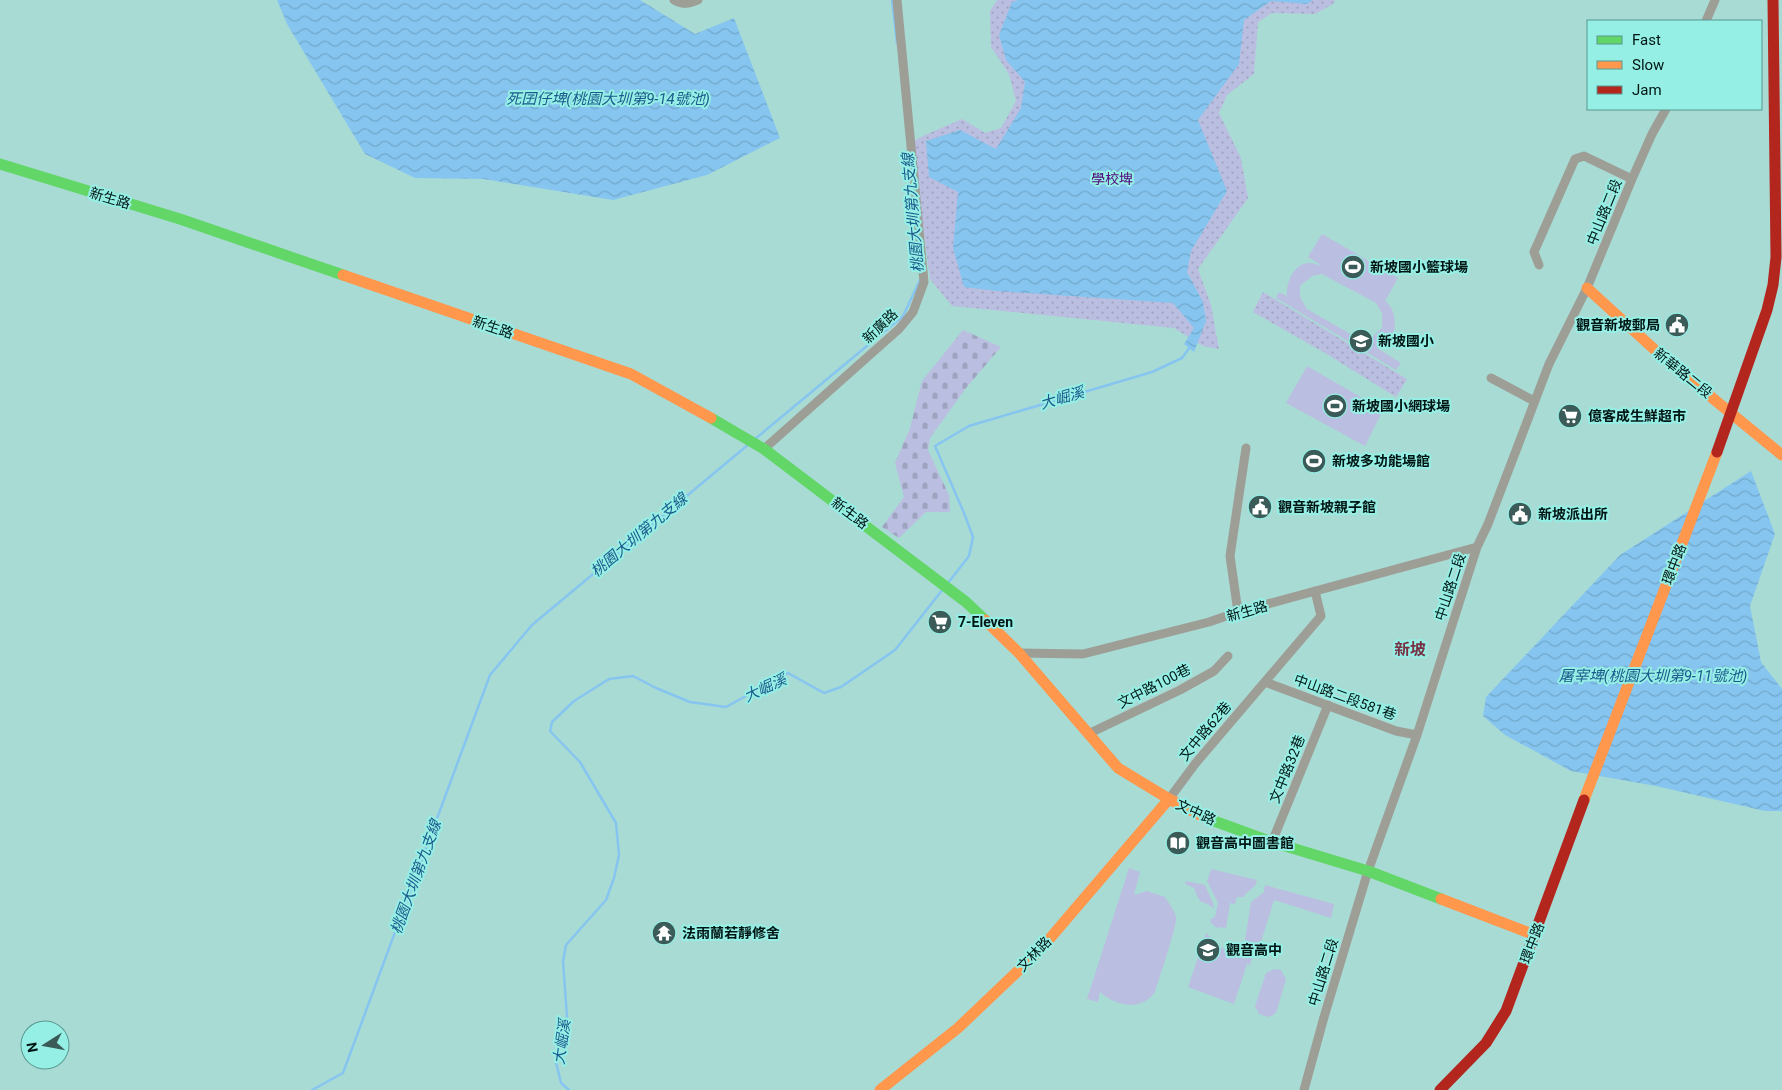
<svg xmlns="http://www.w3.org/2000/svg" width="1782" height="1090" viewBox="0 0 1782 1090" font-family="Roboto,'Noto Sans TC',sans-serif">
  <defs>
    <pattern id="cemetery-stones" width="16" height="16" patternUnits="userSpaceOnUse" patternTransform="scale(1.25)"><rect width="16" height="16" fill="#babee0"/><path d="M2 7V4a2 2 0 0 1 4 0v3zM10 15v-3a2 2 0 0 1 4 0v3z" fill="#9ea3bf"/></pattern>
    <pattern id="park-dots" width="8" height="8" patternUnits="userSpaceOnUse" patternTransform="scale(1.25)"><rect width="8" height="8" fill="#babee0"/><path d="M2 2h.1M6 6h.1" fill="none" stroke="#9ea3bf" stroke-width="1.8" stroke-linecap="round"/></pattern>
    <pattern id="water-waves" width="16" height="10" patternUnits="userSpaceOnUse" patternTransform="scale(1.25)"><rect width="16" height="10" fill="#86c5ef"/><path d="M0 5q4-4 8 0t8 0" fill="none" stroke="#72a8cc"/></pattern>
  </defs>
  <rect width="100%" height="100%" fill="#a9dbd5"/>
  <!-- grass -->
  <path fill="#babee0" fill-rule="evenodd" d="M1322 234 1398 278 1385 301C1396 308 1398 329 1390 340 1387 345 1383 346 1377 348L1401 363 1396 370 1276 298 1279 292 1287 296C1286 283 1293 264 1309 263 1313 263 1318 265 1321 265L1308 257ZM1322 274 1376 303 1382 313V328L1372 337 1359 339 1307 309 1300 297V286L1312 276Z
    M1307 366 1383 410 1365 446 1286 403Z
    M1129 868 1140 872 1134 895 1147 891 1165 897C1169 904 1174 909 1176 917 1178 924 1158 981 1155 992 1141 1012 1116 1006 1100 992L1098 1002 1087 999Z
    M1211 869 1257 880 1255 886 1245 894V897H1237L1235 904 1230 903 1226 928 1219 927 1217 928 1210 922 1211 919 1215 917 1218 903 1207 881Z
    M1186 881 1205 885 1213 903 1214 909C1203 898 1201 909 1194 888L1185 884Z
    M1265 885 1334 904 1331 918 1274 900 1260 945 1245 940 1251 902 1264 892Z
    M1206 933 1217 943V946L1227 950 1226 952 1239 955 1241 950 1253 954 1250 965 1247 964 1234 1004 1188 987Z
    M1274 969 1281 970 1286 979 1276 1013 1269 1017 1259 1014 1255 1006 1266 973Z"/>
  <!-- cemetery -->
  <path fill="url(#cemetery-stones)" d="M963 330 1001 347 966 388 930 438 928 450 949 495 950 512H926L899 538 882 527 904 497 895 463 910 428 922 381Z"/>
  <!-- park -->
  <path fill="url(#park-dots)" d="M997 0H1335L1333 4 1315 14 1272 13 1258 22 1254 74 1227 95 1219 113 1241 158 1248 198 1198 269 1211 305 1219 349 1203 346 1174 328 952 306 930 279 912 142 925 135 962 119 985 133 1001 128 1016 101 1009 74 991 47 990 11Z
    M1263 292 1407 379 1396 397 1325 353 1253 312Z"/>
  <!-- water -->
  <path fill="url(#water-waves)" d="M277 0H640L695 34 734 18 780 138 707 175 613 200 483 179 415 178 365 154 287 24Z
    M1018 0H1313L1307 4 1271 1 1244 20 1239 64 1198 120 1227 191 1191 251 1187 272 1203 302 1206 321 1194 352 1184 344 1194 328 1173 303 996 291 964 287 953 248 958 192 929 177 926 141 960 130 996 149 1021 108 1025 82 1006 60 999 35 1012 2Z
    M1751 471 1775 534 1750 606 1761 662 1782 689V811H1765L1656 786 1571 771 1505 735 1483 716 1486 697 1620 555Z"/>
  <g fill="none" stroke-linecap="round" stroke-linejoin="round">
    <!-- stream -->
    <path stroke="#86c5ef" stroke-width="2.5" d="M892 0 897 43
      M755 439 903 316 921 278
      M948 583 969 556 973 537 964 513 935 446 969 426 1152 372 1182 358 1190 347
      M312 1090 343 1073 490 675 532 625 749 444
      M569 1090 561 1083 556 1062 567 1017 563 961 566 945 606 900 614 878 619 855 616 823 580 762 550 731 552 722 574 701 609 679 633 676 656 688 690 702 726 707 788 673 824 693 841 687 895 650 943 589"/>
    <!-- street -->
    <path stroke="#9d9f97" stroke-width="9" d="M674 0C682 5 689 4 698 0
      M1706 21 1715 0
      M1539 265 1534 252 1575 159 1584 156 1632 179
      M1491 378 1534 401
      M764 449 899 329 913 312 924 282 897 0
      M1238 612 1230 556 1246 448
      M1019 653 1083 654 1209 622 1238 612 1477 547
      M1265 682 1396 731 1417 735
      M1088 734 1180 690 1214 671 1228 656
      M1169 799 1195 764 1321 616 1315 591
      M1272 842 1328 705
      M1304 1090 1324 1017 1368 871 1417 735 1477 547 1488 524 1549 364 1587 288 1632 179 1652 134 1666 109"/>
    <!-- fast -->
    <path stroke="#63d668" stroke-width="11" d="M0 164 180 219 343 275
      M711 418 764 449 966 602 985 620
      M1206 818 1272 842 1368 871 1441 899"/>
    <!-- slow -->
    <path stroke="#ff974d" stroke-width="11" d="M343 275 631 374 711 418
      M1587 288 1666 360 1782 455
      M985 620 1019 653 1118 768 1169 799 1206 818
      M1584 800 1717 452
      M1441 899 1535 935
      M880 1090 958 1028 1040 950 1169 799"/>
    <!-- jam -->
    <path stroke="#b3261e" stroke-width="11" d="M1717 452 1767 310 1773 285 1776 257 1773 0
      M1440 1090 1486 1043 1506 1011 1584 800"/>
  </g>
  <!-- icons -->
  <defs>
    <g id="stadium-disc" transform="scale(1.25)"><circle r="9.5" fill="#3b5b58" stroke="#95efe5"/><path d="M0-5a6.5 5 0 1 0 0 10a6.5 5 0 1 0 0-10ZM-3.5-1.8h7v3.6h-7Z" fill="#fff"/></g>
    <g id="civic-disc" transform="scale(1.25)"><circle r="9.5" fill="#3b5b58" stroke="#95efe5"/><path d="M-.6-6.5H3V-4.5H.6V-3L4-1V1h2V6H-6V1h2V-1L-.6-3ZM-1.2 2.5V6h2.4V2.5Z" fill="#fff"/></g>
    <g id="school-disc" transform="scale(1.25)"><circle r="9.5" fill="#3b5b58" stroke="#95efe5"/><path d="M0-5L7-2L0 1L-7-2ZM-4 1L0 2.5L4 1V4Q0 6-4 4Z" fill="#fff"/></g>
    <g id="supermarket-disc" transform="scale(1.25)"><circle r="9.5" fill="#3b5b58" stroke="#95efe5"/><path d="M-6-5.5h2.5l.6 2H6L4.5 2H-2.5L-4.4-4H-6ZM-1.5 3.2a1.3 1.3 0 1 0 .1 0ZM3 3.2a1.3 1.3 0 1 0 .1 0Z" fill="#fff"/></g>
    <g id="library-disc" transform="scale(1.25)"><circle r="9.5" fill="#3b5b58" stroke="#95efe5"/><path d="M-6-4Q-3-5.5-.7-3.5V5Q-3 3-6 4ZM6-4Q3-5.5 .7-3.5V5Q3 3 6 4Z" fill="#fff"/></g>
    <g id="temple-disc" transform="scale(1.25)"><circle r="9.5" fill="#3b5b58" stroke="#95efe5"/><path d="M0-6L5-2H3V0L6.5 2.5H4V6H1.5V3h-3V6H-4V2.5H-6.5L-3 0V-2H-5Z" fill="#fff"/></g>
  </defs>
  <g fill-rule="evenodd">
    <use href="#stadium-disc" x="1353" y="267"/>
    <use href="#civic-disc" x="1677" y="325"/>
    <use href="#school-disc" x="1361" y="341"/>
    <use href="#stadium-disc" x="1335" y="406"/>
    <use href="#supermarket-disc" x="1570" y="416"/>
    <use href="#stadium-disc" x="1314" y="461"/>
    <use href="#civic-disc" x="1260" y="507"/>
    <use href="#civic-disc" x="1520" y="514"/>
    <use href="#supermarket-disc" x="940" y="622"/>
    <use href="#library-disc" x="1178" y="843"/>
    <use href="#temple-disc" x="664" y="933"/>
    <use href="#school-disc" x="1208" y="950"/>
  </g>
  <g text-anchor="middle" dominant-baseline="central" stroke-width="4" stroke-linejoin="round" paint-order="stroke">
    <!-- park labels -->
    <g font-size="14" fill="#52067d" stroke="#95efe5">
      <text x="1112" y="179">學校埤</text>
    </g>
    <!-- street labels -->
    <g font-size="14" fill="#001614" stroke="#95efe5">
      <text transform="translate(110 198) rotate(17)">新生路</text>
      <text transform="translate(1604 212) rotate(-68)">中山路二段</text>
      <text transform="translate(880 326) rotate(-44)">新廣路</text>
      <text transform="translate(493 327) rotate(19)">新生路</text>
      <text transform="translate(1683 373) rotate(39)">新華路二段</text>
      <text transform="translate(850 513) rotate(37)">新生路</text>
      <text transform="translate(1674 564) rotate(-69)">環中路</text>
      <text transform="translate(1450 587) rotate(-72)">中山路二段</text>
      <text transform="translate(1247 611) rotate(-16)">新生路</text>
      <text transform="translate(1154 686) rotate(-27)">文中路100巷</text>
      <text transform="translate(1345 697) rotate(20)">中山路二段581巷</text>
      <text transform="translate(1205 731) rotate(-50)">文中路62巷</text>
      <text transform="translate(1287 769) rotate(-68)">文中路32巷</text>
      <text transform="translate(1196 812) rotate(25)">文中路</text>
      <text transform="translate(1532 943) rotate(-69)">環中路</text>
      <text transform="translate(1034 954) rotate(-46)">文林路</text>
      <text transform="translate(1323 972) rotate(-73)">中山路二段</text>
    </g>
    <!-- poi labels -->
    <g font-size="14" font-weight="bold" fill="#001614" stroke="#95efe5" text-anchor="start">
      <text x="1370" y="267">新坡國小籃球場</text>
      <text x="1660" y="325" text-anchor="end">觀音新坡郵局</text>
      <text x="1378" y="341">新坡國小</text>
      <text x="1352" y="406">新坡國小網球場</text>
      <text x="1588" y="416">億客成生鮮超市</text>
      <text x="1332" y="461">新坡多功能場館</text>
      <text x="1278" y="507">觀音新坡親子館</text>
      <text x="1538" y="514">新坡派出所</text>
      <text x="958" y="622">7-Eleven</text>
      <text x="1196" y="843">觀音高中圖書館</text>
      <text x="682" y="933">法雨蘭若靜修舍</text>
      <text x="1226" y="950">觀音高中</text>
    </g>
    <!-- water labels -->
    <g font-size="15" font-style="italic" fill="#1b5a8c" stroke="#95efe5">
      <text x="608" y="99">死囝仔埤(桃園大圳第9-14號池)</text>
      <text transform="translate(913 213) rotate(-95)">桃園大圳第九支線</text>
      <text transform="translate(1062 398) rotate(-16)">大崛溪</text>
      <text transform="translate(639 535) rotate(-40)">桃園大圳第九支線</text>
      <text x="1653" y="676">屠宰埤(桃園大圳第9-11號池)</text>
      <text transform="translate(765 688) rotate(-25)">大崛溪</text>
      <text transform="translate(416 877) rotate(-70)">桃園大圳第九支線</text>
      <text transform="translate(562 1042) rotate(-82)">大崛溪</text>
    </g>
    <!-- quarter labels -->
    <g font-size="16" font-weight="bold" fill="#773142" stroke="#95efe5">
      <text x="1410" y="649">新坡</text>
    </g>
  </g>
  <!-- legend -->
  <rect x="1587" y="20" width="175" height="90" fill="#95efe5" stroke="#599891"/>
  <rect x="1597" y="36" width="25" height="8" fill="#63d668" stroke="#599891"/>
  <text x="1632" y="45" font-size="15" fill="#001614">Fast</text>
  <rect x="1597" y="61" width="25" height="8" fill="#ff974d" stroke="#599891"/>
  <text x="1632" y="70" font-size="15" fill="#001614">Slow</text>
  <rect x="1597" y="86" width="25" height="8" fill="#b3261e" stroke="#599891"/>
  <text x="1632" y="95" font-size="15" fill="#001614">Jam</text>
  <!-- north arrow -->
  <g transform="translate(45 1045) rotate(259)"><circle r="24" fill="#95efe5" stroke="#599891"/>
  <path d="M0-4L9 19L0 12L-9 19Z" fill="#3b5b58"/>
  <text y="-8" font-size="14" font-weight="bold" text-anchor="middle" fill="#001614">N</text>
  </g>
</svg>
